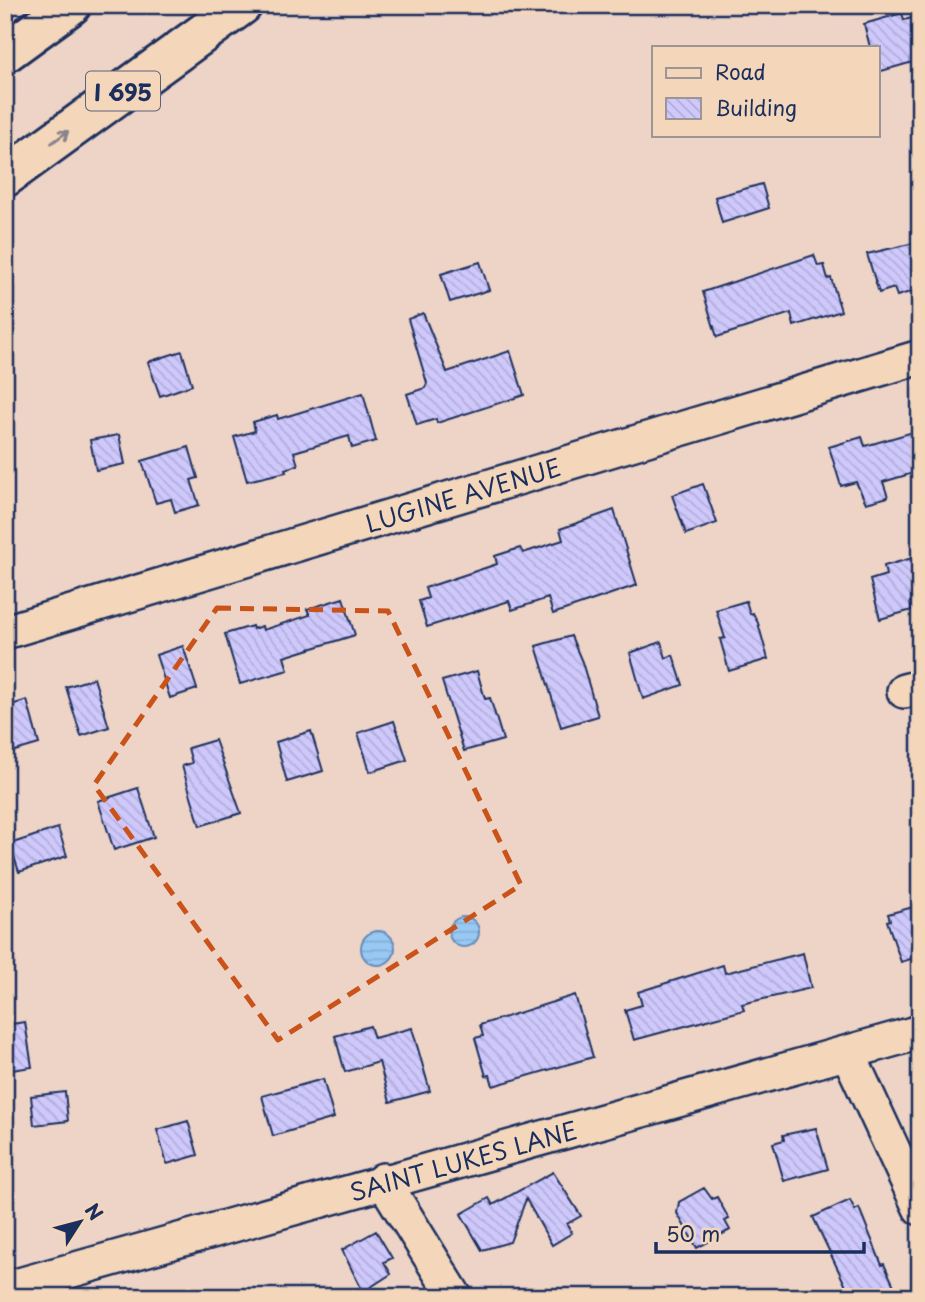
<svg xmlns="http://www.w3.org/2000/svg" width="925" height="1302" viewBox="0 0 925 1302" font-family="'Playpen Sans',sans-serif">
  <defs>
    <pattern id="water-rules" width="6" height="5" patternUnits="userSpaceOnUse" patternTransform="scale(1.75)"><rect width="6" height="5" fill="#98c9f4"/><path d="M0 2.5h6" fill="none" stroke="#82add4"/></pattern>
    <pattern id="building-back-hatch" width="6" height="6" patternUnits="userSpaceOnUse" patternTransform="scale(1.75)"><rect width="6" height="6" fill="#cfc8fb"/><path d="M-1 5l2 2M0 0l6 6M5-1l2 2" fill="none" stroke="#b1acda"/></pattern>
  </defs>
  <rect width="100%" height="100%" fill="#edd4c7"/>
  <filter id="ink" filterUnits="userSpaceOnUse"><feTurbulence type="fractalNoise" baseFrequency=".0143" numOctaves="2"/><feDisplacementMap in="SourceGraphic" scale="14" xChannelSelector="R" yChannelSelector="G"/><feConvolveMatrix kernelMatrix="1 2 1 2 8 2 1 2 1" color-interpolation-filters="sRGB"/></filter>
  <g filter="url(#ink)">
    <!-- water -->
    <path fill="url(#water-rules)" stroke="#668bb8" stroke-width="2" d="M449 932a15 15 0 1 1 30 0a15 15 0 1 1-30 0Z
      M361 948a17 17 0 1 1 34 0a17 17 0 1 1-34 0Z"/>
    <!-- building -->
    <path fill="url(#building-back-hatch)" stroke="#1b2f5e" stroke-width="2" d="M902 13 904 20 920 16V60L878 72V47H870L864 24Z
      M762 184 769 208 722 223 715 197Z
      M914 243 916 248 920 247V289L897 296 894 288 879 293 867 254Z
      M814 255 818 266 824 265 828 279 831 278 841 311 794 326 791 313 717 337 703 292Z
      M480 262 489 290 450 302 441 274Z
      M423 313 447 372 510 351 524 395 437 423 436 419 417 425 407 394 425 388 427 383 408 319Z
      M182 351 192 385 160 396 148 362Z
      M363 393 376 441 352 448 349 436 294 452 298 465 285 469 286 472 247 481 234 437 255 431 253 422 277 415 278 419Z
      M920 430V471L883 482 888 497 866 503 856 482 841 486 829 447 862 437 865 446Z
      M119 435 125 464 96 470 90 440Z
      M189 447 198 478 191 480 199 505 175 512 171 499 156 503 142 461Z
      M703 484 717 523 686 534 672 495Z
      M614 510 637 585 553 614 548 598 512 610 509 601 427 627 419 601 428 598 425 588 497 564 495 556 520 548 523 553 563 540 560 529Z
      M916 557 920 571V599L910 602 912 610 880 619 870 580 886 575 884 566Z
      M343 598 355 635 284 657 288 670 240 684 225 634 252 626 253 629 262 626 263 630 310 615 307 609Z
      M746 601 750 614 753 613 758 623 768 659 729 671 720 639 725 638 716 610Z
      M571 636 582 662 598 716 561 727 536 646Z
      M661 642 666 658 673 655 683 685 643 699 630 653Z
      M183 646 197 689 170 698 156 655Z
      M477 671 485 699 490 698 503 740 464 751 442 681Z
      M94 678 109 727 81 736 66 687Z
      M27 700 39 744 5 754V707Z
      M394 721 407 760 370 772 358 733Z
      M311 731 323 771 287 782 276 742Z
      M215 740 241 813 200 826 182 766 192 763 188 748Z
      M138 788 154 837 114 850 98 801Z
      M58 828 67 856 19 872 10 844Z
      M920 905V956L901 962 887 921 890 920 888 914Z
      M803 953 811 988 742 1004 744 1010 634 1040 625 1010 642 1005 638 992 723 965 725 973Z
      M575 995 593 1057 493 1086 490 1075 486 1076 475 1038 483 1036 480 1025Z
      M25 1022 32 1067 5 1071V1025Z
      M370 1026 374 1038 412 1028 430 1091 390 1102 379 1062 345 1072 335 1036Z
      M323 1079 334 1118 273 1136 262 1096Z
      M65 1092 68 1121 34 1125 31 1096Z
      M188 1121 198 1155 167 1164 157 1130Z
      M816 1128 828 1169 784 1181 773 1143 784 1140 783 1135Z
      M553 1172 581 1216 567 1224 572 1233 552 1245 526 1199 510 1242 482 1250 461 1214 489 1198 493 1205Z
      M704 1188 712 1199 717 1197 729 1219 725 1221 730 1230 697 1248 677 1213 679 1202Z
      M850 1200 855 1210 859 1208 882 1265 884 1264 899 1297H851L813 1217Z
      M376 1231 392 1258 384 1262 391 1274 363 1292 342 1250Z"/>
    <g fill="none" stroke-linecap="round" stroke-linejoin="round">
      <!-- minor casing -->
      <g stroke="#1b2f5e" stroke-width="38">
        <g id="minor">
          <path id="s1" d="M5 632 920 357"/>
          <path d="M904 691 920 687"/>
          <path d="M848 1053 920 1208"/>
          <path d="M383 1180 455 1297"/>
          <path id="s2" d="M5 1289 920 1032"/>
        </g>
      </g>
      <!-- highway casing -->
      <g stroke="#1b2f5e" stroke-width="44">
        <path id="highway" d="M5 53 71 5
          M5 177 242 5"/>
      </g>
      <!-- minor -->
      <use href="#minor" stroke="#f4d7ba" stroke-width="33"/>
      <!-- highway -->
      <use href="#highway" stroke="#f4d7ba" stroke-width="38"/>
    </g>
    <!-- one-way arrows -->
    <defs><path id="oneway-shaft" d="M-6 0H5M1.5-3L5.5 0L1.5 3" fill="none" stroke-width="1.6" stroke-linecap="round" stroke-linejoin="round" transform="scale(1.75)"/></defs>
    <use stroke="#88838c" href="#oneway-shaft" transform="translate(60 137) rotate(-36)"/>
  </g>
  <!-- marked area -->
  <path fill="none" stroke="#c95318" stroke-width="5" stroke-dasharray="14 9" stroke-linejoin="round" d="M217 608 388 611 521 885 278 1040 94 785Z"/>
  <g text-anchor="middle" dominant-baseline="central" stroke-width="5" stroke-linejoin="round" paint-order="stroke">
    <!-- shield labels -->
    <rect fill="#f4d7ba" stroke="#5c617a" stroke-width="2" x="86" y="71.5" width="74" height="39" rx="5"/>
    <g font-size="23" font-weight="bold" fill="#1b2f5e">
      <text x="123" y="91">I 695</text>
    </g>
    <!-- street labels -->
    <g font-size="24" fill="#1b2f5e" stroke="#f4d7ba">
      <text stroke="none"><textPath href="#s1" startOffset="478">LUGINE AVENUE</textPath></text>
      <text stroke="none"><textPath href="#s2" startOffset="476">SAINT LUKES LANE</textPath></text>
    </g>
  </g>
  <!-- margin -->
  <rect width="925" height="1302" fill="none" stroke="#f4d7ba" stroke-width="28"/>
  <rect x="14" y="14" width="897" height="1274" fill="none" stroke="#1b2f5e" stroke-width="2.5" filter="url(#ink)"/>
  <!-- legend -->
  <rect x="652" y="46" width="228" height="91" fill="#f4d7ba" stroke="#9d9495" stroke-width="2"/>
  <rect x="666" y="68" width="35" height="10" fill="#f4d7ba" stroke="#9d9495" stroke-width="2"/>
  <text x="715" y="80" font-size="21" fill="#1b2f5e">Road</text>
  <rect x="666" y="98" width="35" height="21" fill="url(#building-back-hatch)" stroke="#9d9495" stroke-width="2"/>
  <text x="715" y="116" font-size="21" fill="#1b2f5e">Building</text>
  <!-- north arrow -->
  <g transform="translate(80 1222) rotate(54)" stroke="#f4d7ba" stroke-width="5" paint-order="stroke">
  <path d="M0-5L12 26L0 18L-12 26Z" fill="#1b2f5e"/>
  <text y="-10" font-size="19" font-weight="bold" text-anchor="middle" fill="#1b2f5e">N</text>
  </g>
  <!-- scale -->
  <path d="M656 1242v10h208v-10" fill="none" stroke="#1b2f5e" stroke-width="3.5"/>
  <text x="666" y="1242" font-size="21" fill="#1b2f5e" stroke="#f4d7ba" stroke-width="5" paint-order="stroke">50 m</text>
</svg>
